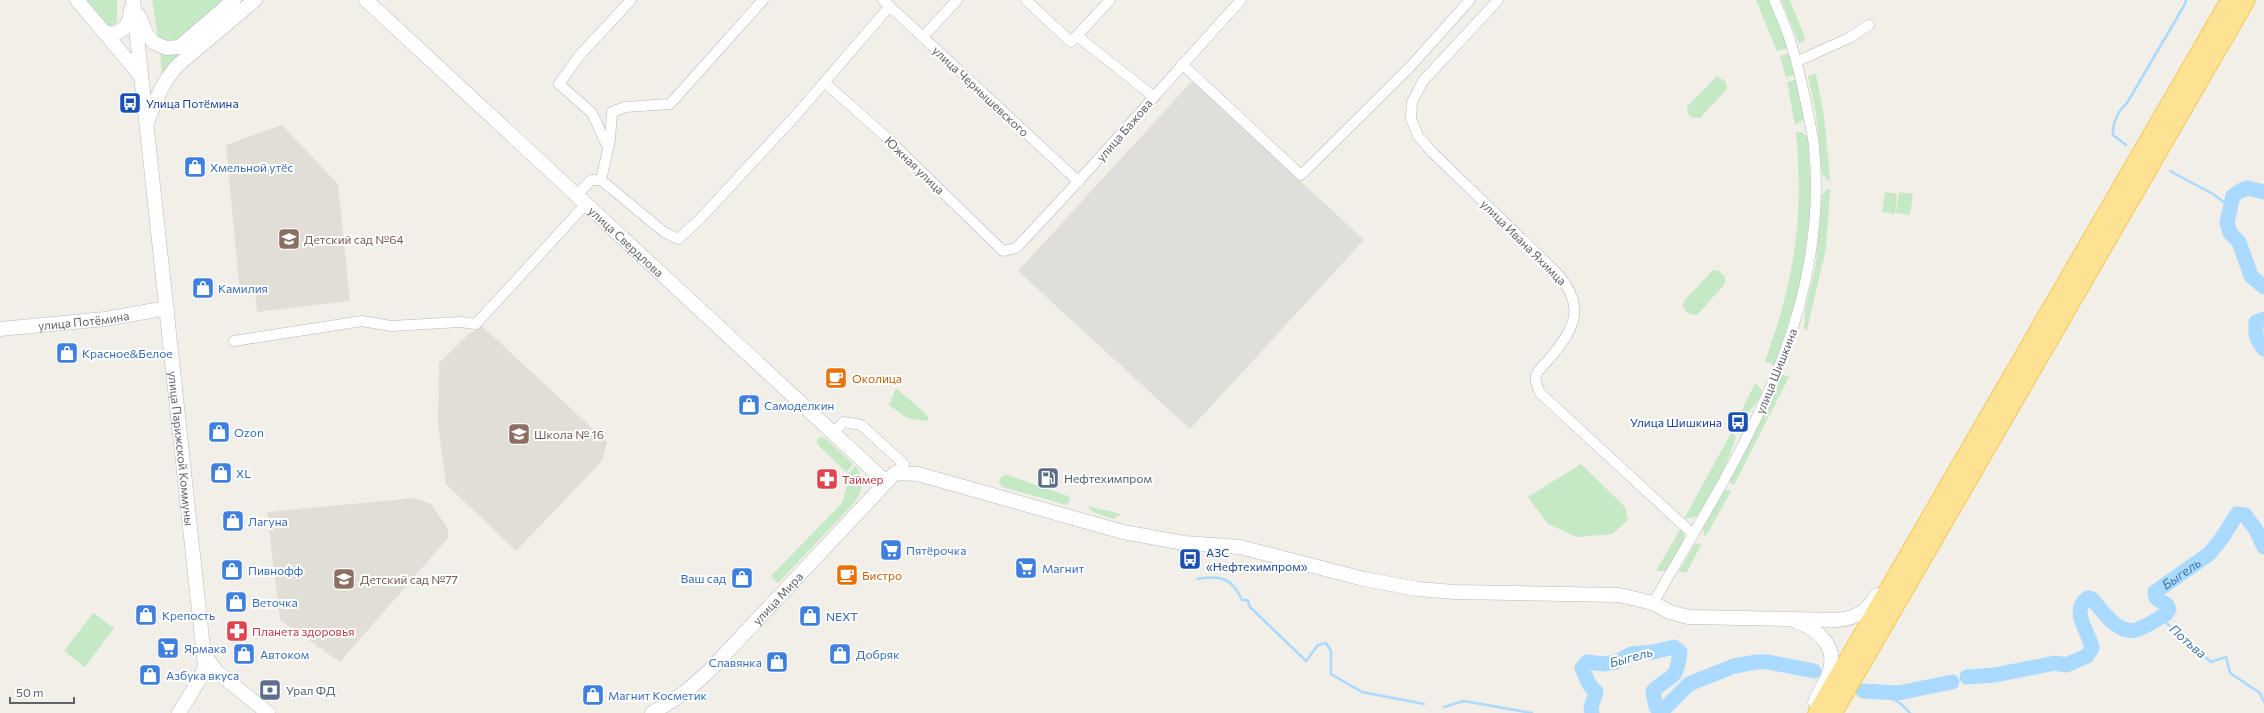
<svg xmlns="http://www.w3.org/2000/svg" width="2264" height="713" viewBox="0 0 2264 713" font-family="Commissioner,sans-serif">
  <rect width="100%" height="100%" fill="#f1efe8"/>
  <!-- industrial -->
  <path fill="#e0deda" d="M1192 81 1364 240 1190 429 1018 271Z"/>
  <!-- education -->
  <path fill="#e1ded6" d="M282 125 338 184 350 301 257 312 255 293 240 294 226 145Z
    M482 326 607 442 602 461 516 551 446 484 438 425 439 363 469 334Z
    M415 498 431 504 447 527 449 537 340 662 280 620 267 512Z"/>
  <!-- green -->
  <path fill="#c5e8c5" d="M85 0H117V23L110 27Z
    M152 0H226L180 41 169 42 158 37Z
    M240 0H249L162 77 160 50 171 52Z
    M1756 0H1769L1789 48 1777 51Z
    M1781 0H1790L1805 38 1803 42 1799 43Z
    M1790 53 1796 75 1786 77 1780 56Z
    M1816 74 1824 116 1830 180H1827L1822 173 1816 113 1808 76Z
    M1717 76 1726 82 1727 89 1700 118H1693L1688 114 1687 107Z
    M1798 79 1804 119 1795 125 1787 82Z
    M1796 132H1801L1808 137 1811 204 1802 279 1775 366 1765 361C1795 279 1804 219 1796 132Z
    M1827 189H1830L1826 248 1807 330 1804 329 1805 310 1816 264 1822 195Z
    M1885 192 1897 194 1895 214 1882 212Z
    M1899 192 1913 194 1910 215 1896 213Z
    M1713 270 1719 271 1725 277 1724 285 1697 315C1690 315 1687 313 1683 307L1684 301Z
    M1782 374 1789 377 1734 485 1729 481 1730 477Z
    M1755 383 1762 390V395L1747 414 1741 412Z
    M896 388 925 413 929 419 927 421 907 418 889 405Z
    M1731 433 1736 436C1728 464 1713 492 1696 517L1684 519Z
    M821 437 825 438 853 464 846 472 817 444V439Z
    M1581 464 1625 507 1628 520 1612 534 1577 537 1548 524 1528 497Z
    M855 466C867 477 862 491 855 502L778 583 771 576 842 503 849 479V473Z
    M1007 475 1065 495 1070 497V500L1067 505 1003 487 999 482 1002 476Z
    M1725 490 1731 491 1706 536 1704 535 1703 527Z
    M1087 506 1121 514 1113 519 1093 512Z
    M1681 528 1684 535V540L1666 571H1656Z
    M1702 543 1687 572H1679L1695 544Z
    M93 613 114 628 85 667 64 651Z"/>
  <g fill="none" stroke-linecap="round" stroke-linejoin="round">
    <!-- stream -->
    <path stroke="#aadaff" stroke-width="2.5" d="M2126 145 2113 135C2112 123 2118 111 2127 103L2185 4 2186 0
      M2170 171 2213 194 2230 207
      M1198 579C1221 575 1232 578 1242 600H1248L1249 606 1306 661 1318 645 1326 643 1331 651V674L1362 692 1424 704
      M2160 617 2211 662 2226 657 2230 673 2260 693 2264 702
      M1878 692 1900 703 1910 713
      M1444 707 1464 701 1532 713"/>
    <!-- river -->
    <g stroke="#aadaff" stroke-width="15">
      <path d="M2264 192 2247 188 2240 191 2233 196 2227 222 2230 233 2239 242 2251 276 2264 287"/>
      <path d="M2264 319 2256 322C2255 334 2256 340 2264 349"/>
      <path id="s1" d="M1967 677 1995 675 2055 663 2066 665 2087 656 2092 648C2090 633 2069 611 2088 598L2092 599C2102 610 2118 635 2136 630 2146 627 2157 619 2166 614L2169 610 2167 605 2156 598 2155 592 2209 554 2222 538 2237 514 2245 515 2256 530 2264 547"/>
      <path d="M1863 691 1898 693 1952 682"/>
      <path d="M1592 713 1591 708 1596 692 1589 684 1582 668 1587 662 1603 664 1616 662 1631 654 1653 652 1674 647 1680 652C1676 683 1672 673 1653 691L1656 707 1663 710 1689 684 1734 666 1757 662H1768L1814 671"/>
    </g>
    <!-- street casing -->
    <g stroke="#b5b8bc" stroke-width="11">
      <path id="street" d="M883 0 1079 182
        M1026 0 1071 42 1110 0
        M1498 0 1423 81 1412 102 1411 119 1418 136 1432 152 1556 272C1586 306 1576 327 1550 358 1546 363 1538 370 1536 375 1534 382 1538 387 1540 393L1693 534
        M1077 36 1153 96
        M923 37 957 0
        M1798 61 1849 38 1869 25
        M1182 64 1301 175 1409 68 1470 0
        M824 82 885 136 1003 251 1016 248C1093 168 1165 83 1241 0
        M608 148 592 113 559 84 579 56 631 0
        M601 180 610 140 612 112 625 107 670 104 763 0
        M576 196 591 180H601L664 232 678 239 699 220 797 114 890 6
        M234 341 362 321 391 326 460 322 476 324 585 205
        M833 432 844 422 861 425 904 464 895 473
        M1653 603C1736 459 1831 321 1814 146 1813 134 1809 121 1807 108 1799 69 1791 36 1774 0"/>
    </g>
    <!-- secondary casing -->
    <g stroke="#b6babf" stroke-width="15">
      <g id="secondary">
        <path d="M77 0 141 76"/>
        <path id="s2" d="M133 0 205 666 201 677 179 713"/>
        <path id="s3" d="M366 0 886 482"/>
        <path d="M139 16 146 33 153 42 166 48 179 47 234 0"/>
        <path d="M104 32 113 34C127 30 130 22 131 9"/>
        <path d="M148 120C156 99 163 81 178 65L255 0"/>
        <path id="s4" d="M0 329 105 319 167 308"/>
        <path d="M1797 622C1818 629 1837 646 1830 671 1827 681 1819 692 1815 702"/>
        <path d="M204 654 217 672 268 713"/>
        <path id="s5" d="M652 713 683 694 708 672 895 473 918 474 1123 532 1184 543 1240 547 1364 579 1418 589 1454 592 1619 595 1653 603 1670 612 1688 617 1837 620C1857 618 1866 612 1877 595"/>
      </g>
    </g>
    <!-- highway casing -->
    <g stroke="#f9ab00" stroke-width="19">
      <path id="highway" d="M1817 713 2230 0
        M1833 713 2246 0"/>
    </g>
    <!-- street -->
    <use href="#street" stroke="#fff" stroke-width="10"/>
    <!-- secondary -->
    <use href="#secondary" stroke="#fff" stroke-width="14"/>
    <!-- highway -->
    <use href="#highway" stroke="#fde293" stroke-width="18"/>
  </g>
  <!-- icons -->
  <defs>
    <g id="bus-square" transform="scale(1.15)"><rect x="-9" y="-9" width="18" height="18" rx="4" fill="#1a4fb4" stroke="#fff"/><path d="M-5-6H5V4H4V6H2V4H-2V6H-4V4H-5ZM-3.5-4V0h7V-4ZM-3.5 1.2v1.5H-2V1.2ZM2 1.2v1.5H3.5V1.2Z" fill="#fff"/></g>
    <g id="shop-square" transform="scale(1.15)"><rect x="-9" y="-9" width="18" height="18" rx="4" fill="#3f7fe0" stroke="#fff"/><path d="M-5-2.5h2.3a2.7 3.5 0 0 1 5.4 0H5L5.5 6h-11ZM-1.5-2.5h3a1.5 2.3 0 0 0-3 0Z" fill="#fff"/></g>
    <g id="school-square" transform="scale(1.15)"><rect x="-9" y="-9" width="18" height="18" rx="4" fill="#8d6e63" stroke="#fff"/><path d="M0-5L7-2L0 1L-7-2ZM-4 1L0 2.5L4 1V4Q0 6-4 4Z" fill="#fff"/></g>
    <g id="cafe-square" transform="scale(1.15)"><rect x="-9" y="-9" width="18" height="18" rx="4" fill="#e8710a" stroke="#fff"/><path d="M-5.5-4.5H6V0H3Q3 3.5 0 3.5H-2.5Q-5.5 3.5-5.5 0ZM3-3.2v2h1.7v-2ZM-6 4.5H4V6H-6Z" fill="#fff"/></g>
    <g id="fuel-square" transform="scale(1.15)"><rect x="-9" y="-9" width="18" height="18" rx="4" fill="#5c6f8a" stroke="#fff"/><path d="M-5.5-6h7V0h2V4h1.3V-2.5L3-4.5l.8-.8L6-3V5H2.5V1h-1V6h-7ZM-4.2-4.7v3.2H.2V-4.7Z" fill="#fff"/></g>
    <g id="pharmacy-square" transform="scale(1.15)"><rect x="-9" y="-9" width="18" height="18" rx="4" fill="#e0444e" stroke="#fff"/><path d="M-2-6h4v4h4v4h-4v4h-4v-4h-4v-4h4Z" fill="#fff"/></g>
    <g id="supermarket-square" transform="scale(1.15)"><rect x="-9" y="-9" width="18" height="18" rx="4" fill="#3f7fe0" stroke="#fff"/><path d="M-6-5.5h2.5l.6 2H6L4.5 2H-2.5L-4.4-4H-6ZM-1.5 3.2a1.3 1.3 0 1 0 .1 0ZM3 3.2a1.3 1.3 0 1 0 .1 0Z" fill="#fff"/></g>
    <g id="bank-square" transform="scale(1.15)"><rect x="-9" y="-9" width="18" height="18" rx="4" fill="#5c6f8a" stroke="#fff"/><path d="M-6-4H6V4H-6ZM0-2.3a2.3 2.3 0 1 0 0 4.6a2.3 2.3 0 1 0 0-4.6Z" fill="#fff"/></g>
  </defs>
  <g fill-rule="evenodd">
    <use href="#bus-square" x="130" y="103"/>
    <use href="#shop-square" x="195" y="167"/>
    <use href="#school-square" x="289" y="239"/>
    <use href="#shop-square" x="203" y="288"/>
    <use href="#shop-square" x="67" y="353"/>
    <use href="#cafe-square" x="836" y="378"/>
    <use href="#shop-square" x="749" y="405"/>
    <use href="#bus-square" x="1738" y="422"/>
    <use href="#shop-square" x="219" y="432"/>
    <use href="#school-square" x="519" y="434"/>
    <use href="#shop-square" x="221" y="473"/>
    <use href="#fuel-square" x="1048" y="478"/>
    <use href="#pharmacy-square" x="827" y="479"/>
    <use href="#shop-square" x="233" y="521"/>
    <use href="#supermarket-square" x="891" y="550"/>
    <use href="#bus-square" x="1190" y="559"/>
    <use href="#supermarket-square" x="1026" y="568"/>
    <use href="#shop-square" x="232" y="570"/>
    <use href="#cafe-square" x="847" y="575"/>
    <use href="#shop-square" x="742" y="578"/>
    <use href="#school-square" x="344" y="579"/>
    <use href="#shop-square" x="236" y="602"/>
    <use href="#shop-square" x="146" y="615"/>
    <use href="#shop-square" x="810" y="616"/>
    <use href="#pharmacy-square" x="237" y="631"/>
    <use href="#supermarket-square" x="168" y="648"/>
    <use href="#shop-square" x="244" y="654"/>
    <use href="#shop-square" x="840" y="654"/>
    <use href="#shop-square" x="777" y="662"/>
    <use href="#shop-square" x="150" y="675"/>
    <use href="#bank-square" x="270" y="690"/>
    <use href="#shop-square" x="593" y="695"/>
  </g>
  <g text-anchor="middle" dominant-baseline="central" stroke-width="4" stroke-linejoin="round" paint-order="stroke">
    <!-- street labels -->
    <g font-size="12" fill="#5f6368" stroke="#fff">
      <text transform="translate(981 91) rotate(43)">улица Чернышевского</text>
      <text transform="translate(1124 130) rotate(-49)">улица Бажова</text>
      <text transform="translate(915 165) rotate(44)">Южная улица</text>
      <text stroke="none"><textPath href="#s3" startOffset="355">улица Свердлова</textPath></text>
      <text transform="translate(1524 242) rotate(45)">улица Ивана Яхимца</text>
      <text stroke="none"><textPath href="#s4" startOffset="84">улица Потёмина</textPath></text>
      <text transform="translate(1776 371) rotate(-68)">улица Шишкина</text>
      <text stroke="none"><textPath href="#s2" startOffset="451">улица Парижской Коммуны</textPath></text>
      <text stroke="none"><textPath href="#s5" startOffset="171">улица Мира</textPath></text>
    </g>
    <!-- transit labels -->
    <g font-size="12" fill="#164399" stroke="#fff" text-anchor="start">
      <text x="146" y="103">Улица Потёмина</text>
      <text x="1722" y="422" text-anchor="end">Улица Шишкина</text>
      <text x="1206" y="552">АЗС<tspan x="1206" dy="14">«Нефтехимпром»</tspan></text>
    </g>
    <!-- shop labels -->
    <g font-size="12" fill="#366cbe" stroke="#fff" text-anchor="start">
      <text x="210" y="167">Хмельной утёс</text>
      <text x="218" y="288">Камилия</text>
      <text x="82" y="353">Красное&amp;Белое</text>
      <text x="764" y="405">Самоделкин</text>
      <text x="234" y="432">Ozon</text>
      <text x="236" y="473">XL</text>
      <text x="248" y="521">Лагуна</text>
      <text x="906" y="550">Пятёрочка</text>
      <text x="1042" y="568">Магнит</text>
      <text x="248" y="570">Пивнофф</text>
      <text x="726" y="578" text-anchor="end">Ваш сад</text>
      <text x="252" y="602">Веточка</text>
      <text x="162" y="615">Крепость</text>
      <text x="826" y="616">NEXT</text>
      <text x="184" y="648">Ярмака</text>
      <text x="260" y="654">Автоком</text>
      <text x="856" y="654">Добряк</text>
      <text x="762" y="662" text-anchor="end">Славянка</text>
      <text x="166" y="675">Азбука вкуса</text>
      <text x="608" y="695">Магнит Косметик</text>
    </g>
    <!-- education labels -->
    <g font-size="12" fill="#785e54" stroke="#fff" text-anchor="start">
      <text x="304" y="239">Детский сад №64</text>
      <text x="534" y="434">Школа № 16</text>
      <text x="360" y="579">Детский сад №77</text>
    </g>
    <!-- food labels -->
    <g font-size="12" fill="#c56008" stroke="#fff" text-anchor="start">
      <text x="852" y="378">Околица</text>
      <text x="862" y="575">Бистро</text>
    </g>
    <!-- service labels -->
    <g font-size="12" fill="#4e5e75" stroke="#fff" text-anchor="start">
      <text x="1064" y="478">Нефтехимпром</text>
      <text x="286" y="690">Урал ФД</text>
    </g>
    <!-- health labels -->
    <g font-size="12" fill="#be3a42" stroke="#fff" text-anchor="start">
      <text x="842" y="479">Таймер</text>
      <text x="252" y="631">Планета здоровья</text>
    </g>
    <!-- water labels -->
    <g font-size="13" font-style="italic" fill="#4174aa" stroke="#fff">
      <text stroke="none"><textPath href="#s1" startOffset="344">Быгель</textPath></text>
      <text transform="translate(2188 641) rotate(41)">Потьва</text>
      <text transform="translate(1631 657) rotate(-15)">Быгель</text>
    </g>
  </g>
  <!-- scale -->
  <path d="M10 697v6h64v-6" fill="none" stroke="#5f6368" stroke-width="2"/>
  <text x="16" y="697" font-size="12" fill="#5f6368" stroke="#ffffff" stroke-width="3" paint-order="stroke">50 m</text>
</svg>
